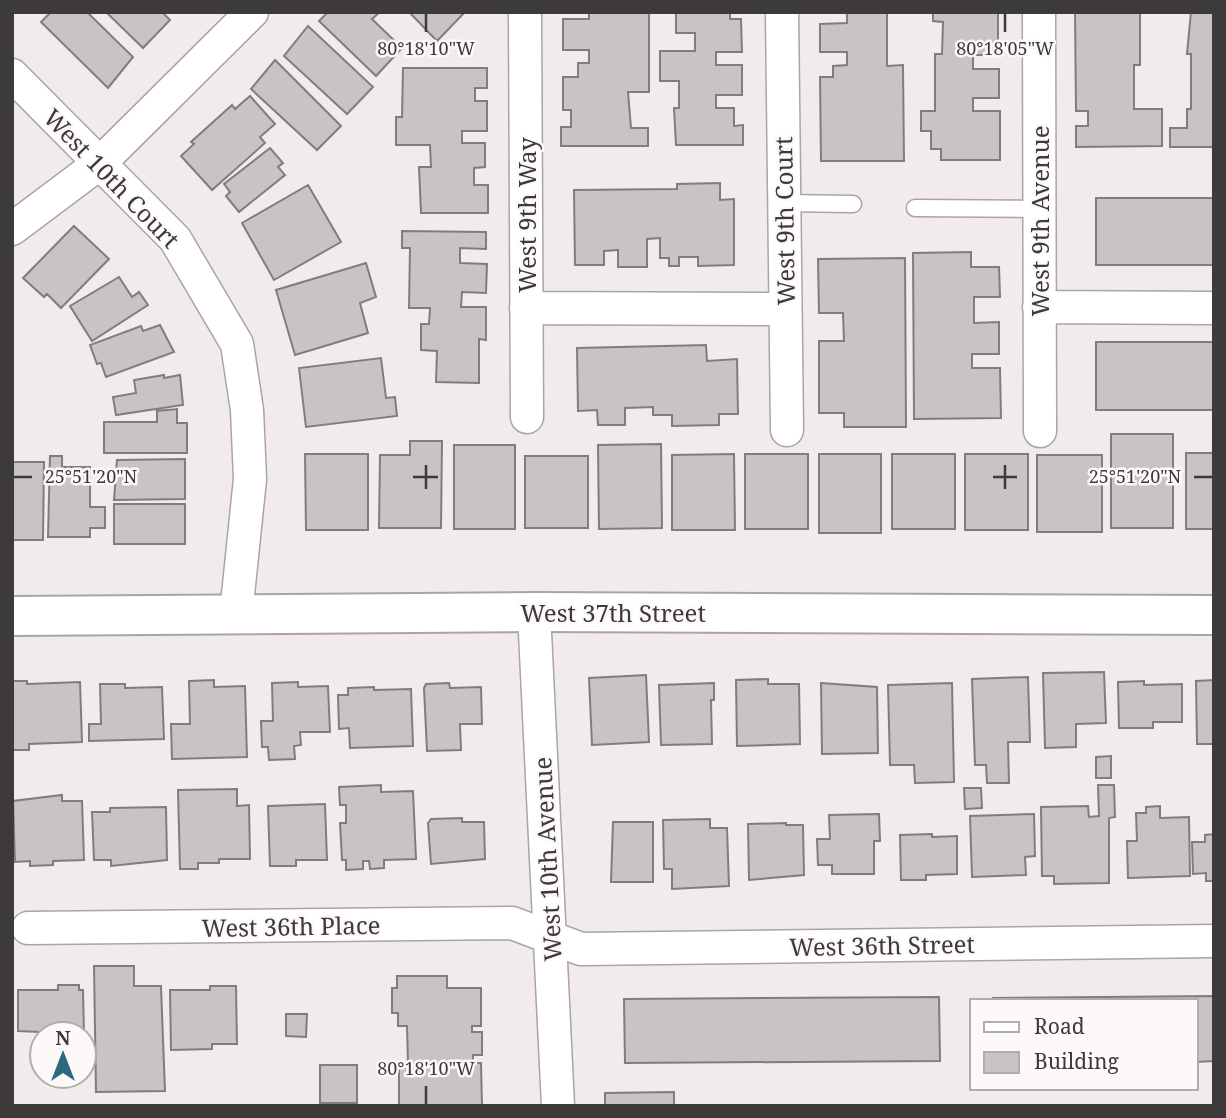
<svg xmlns="http://www.w3.org/2000/svg" width="1226" height="1118" viewBox="0 0 1226 1118" font-family="'Noto Serif',serif">
  <rect width="100%" height="100%" fill="#f2ebeb"/>
  <!-- building -->
  <path fill="#c9c3c3" stroke="#827c7c" stroke-width="2" d="M51 12H87L133 57 108 88 41 22Z
    M106 12H162L170 20 143 48Z
    M328 12H380L372 19 402 48 376 76 319 21Z
    M409 12H465L437 41Z
    M589 12H649V92H628L631 128H648V146H561V127H571V110H563V77H578V63H589V50H563V19H589Z
    M676 12H730V19H741L742 52H716V65H742V95H716V108H734V126L743 125V145H676L674 108H679V81H660V51H695V33H676Z
    M847 12H887V66L903 65 904 161H821L820 77H833V66L847 65V52H820V24L847 23Z
    M933 12H998V55H973V69H999V98H973V111H1000V160H941V149H931V131H921V111H935V54H942L943 22 933 21Z
    M1075 12H1140V65H1134V109H1162V146L1076 147V126H1088V111H1076Z
    M1191 12H1214V147H1170V128H1187V109H1191V54H1187Z
    M308 26 373 87 347 114 284 56Z
    M275 60 341 126 317 150 251 89Z
    M403 68H487V88H475V101H487V131H462V143H485V167L474 168V185H488V213H421L419 167H431L430 145H396V117H402Z
    M250 96 275 124 260 137 265 143 212 190 181 156 194 144 191 142 232 105 235 109Z
    M270 148 283 163 278 167 285 175 239 212 226 196 230 192 224 184Z
    M720 183V200L734 199V265L698 266V257H679V266H669V258H660V238L647 239V267H618V250L604 251V265H575L574 190 677 189V184Z
    M308 185 341 242 274 280 242 223Z
    M1096 198H1214V265H1096Z
    M74 226 109 259 61 308 47 294 44 297 23 278Z
    M402 231 486 232V249L460 248V263L487 264 486 293 462 292 461 307H486V340L479 339V383L436 382 437 351 421 350V324H429L430 308H409L410 248H402Z
    M971 252V267H999L1000 297H974V323L999 322V354H972V368H1000L1001 418 914 419 913 253Z
    M905 258 906 427H844V413H819V341H844L843 313H819L818 259Z
    M366 263 376 297 360 303 368 333 295 355 276 290Z
    M119 277 132 297 139 292 148 305 92 341 70 306Z
    M160 325 174 352 106 377 101 363 97 364 90 345 141 326 143 331Z
    M1096 342H1214V410H1096Z
    M706 345 707 361 737 359 738 414H719V425L672 426V415H653V407L625 408V425H598L597 410 578 411 577 348Z
    M381 358 386 398 395 397 397 416 306 427 299 368Z
    M164 375V378L180 375 183 405 116 415 113 397 136 393 134 380Z
    M177 409V423H187V453H104V422H157V411Z
    M1111 434H1173V528H1111Z
    M410 441H442L441 528H379L380 455H410Z
    M661 444 662 528 599 529 598 445Z
    M454 445H515V529H454Z
    M1186 453H1214V529H1186Z
    M305 454H368V530H306Z
    M734 454 735 530H672V455Z
    M745 454H808V529H745Z
    M819 454H881V533H819Z
    M892 454H955V529H892Z
    M965 454H1028V530H965Z
    M1037 455H1102V532H1037Z
    M50 456H62V467H90V507H105V528H90V537H48Z
    M525 456H588V528H525Z
    M185 459V499L114 500 117 460Z
    M13 462H44L43 540H13Z
    M114 504H185V544H114Z
    M1104 672 1106 723 1076 724V747L1045 748 1043 673Z
    M646 675 649 742 592 745 589 678Z
    M1028 677 1030 742H1008L1009 783H987L986 765H975L972 679Z
    M768 679V684H799L800 744 737 746 736 680Z
    M214 680V687L245 686 247 757 172 759 171 724H190L189 681Z
    M1214 680V744H1197L1196 681Z
    M12 681H27V684L80 682 82 742 29 744V750H12Z
    M1144 681V685L1182 684V722H1153V728H1119L1118 682Z
    M298 682V687L328 686 330 732H300L301 745 294 746 295 759 269 760 268 747H262L261 721H273L272 683Z
    M449 683 450 688 481 687 482 724H460L461 750 427 751 424 688 426 684Z
    M714 683V700H711L712 744 661 745 659 685Z
    M821 683 877 687 878 753 822 754Z
    M952 683 954 782 915 783 914 765H890L888 685Z
    M100 684H125V688L162 687 164 739 89 741V724H101Z
    M374 687V690L411 689 413 746 350 748 349 728 339 729 338 695H348V688Z
    M1111 756V778H1096V757Z
    M381 785V792L413 791 416 859 384 860V868L370 869 369 861H363V869L346 870V860H342L340 823H346V805H340L339 787Z
    M1098 785H1114L1115 817 1109 818V883L1054 884V876H1042L1041 807 1088 806 1089 817 1099 816Z
    M964 788H981L982 808 965 809Z
    M237 789V806L249 805 250 859H219V863H198V869H180L178 790Z
    M62 795V801H82L84 860 53 861V865L30 866V861L15 862 13 801Z
    M325 804 327 860H296V866H270L268 806Z
    M1160 806V818L1189 817 1190 876 1128 878 1127 841H1137L1136 813H1146V807Z
    M166 807 167 860 111 866V860H94L92 812H110V808Z
    M879 814 880 841H874V874H832V865H818L817 839H830L829 815Z
    M1034 814 1035 856 1025 857 1026 875 972 877 970 816Z
    M462 818V822H484L485 859 431 864 428 823 431 819Z
    M710 819V828H727L729 886 672 889V869H664L663 820Z
    M613 822H653V882H611Z
    M786 823V825H803L804 875 749 880 748 824Z
    M932 834V837L957 836V874L926 875V880H901L900 835Z
    M1214 834V881H1206V873L1193 874 1192 842H1205V835Z
    M94 966H134V986H161L165 1091 96 1092Z
    M397 976H447V988H481V1026H472V1032H482V1055H473V1063H481L482 1106H399V1063H408L407 1026H398V1013H392V988H397Z
    M58 985H79V990H83L84 1034 18 1031V990H58Z
    M210 986H236L237 1044H212V1049L171 1050 170 990H210Z
    M1214 996V1061L1196 1062V1001H993V998Z
    M939 997 940 1061 625 1063 624 999Z
    M286 1014H307L306 1037 286 1036Z
    M320 1065H357V1103H320Z
    M674 1092V1106H605V1093Z"/>
  <g fill="none" stroke-linecap="round" stroke-linejoin="round">
    <!-- service casing -->
    <g stroke="#aba4a5" stroke-width="19">
      <path id="service" d="M784 203 853 204
        M915 208 1039 209"/>
    </g>
    <!-- minor casing -->
    <g stroke="#aba4a5" stroke-width="35">
      <path id="minor" d="M525 12 527 417
        M782 12 787 430
        M1039 12 1040 431
        M12 75 175 239 237 344 247 410 250 479 236 614
        M12 229 100 163 252 12
        M1039 307 1214 308
        M526 308 784 309
        M534 612 558 1106
        M28 928 512 923 581 949 1214 941"/>
    </g>
    <!-- tertiary casing -->
    <g stroke="#aba4a5" stroke-width="42">
      <path id="tertiary" d="M12 616 534 612 1214 615"/>
    </g>
    <!-- service -->
    <use href="#service" stroke="#fff" stroke-width="16"/>
    <!-- minor -->
    <use href="#minor" stroke="#fff" stroke-width="32"/>
    <!-- tertiary -->
    <use href="#tertiary" stroke="#fff" stroke-width="38"/>
  </g>
  <!-- ticks -->
  <path fill="none" stroke="#3d3a3a" stroke-width="2.5" d="M426 14V32M1005 14V32M426 465V489M1005 465V489M14 477H32M413 477H438M993 477H1017M1194 477H1212M426 1086V1104"/>
  <g text-anchor="middle" dominant-baseline="central" stroke-width="5" stroke-linejoin="round" paint-order="stroke">
    <!-- street labels -->
    <g font-size="24" fill="#3d3a3a" stroke="#fef9f9">
      <text transform="translate(112 178) rotate(46)">West 10th Court</text>
      <text transform="translate(526 215) rotate(-90)">West 9th Way</text>
      <text transform="translate(784 221) rotate(-91)">West 9th Court</text>
      <text transform="translate(1039 221) rotate(-90)">West 9th Avenue</text>
      <text x="613" y="612">West 37th Street</text>
      <text transform="translate(547 859) rotate(-93)">West 10th Avenue</text>
      <text transform="translate(291 926) rotate(-1)">West 36th Place</text>
      <text transform="translate(882 945) rotate(-1)">West 36th Street</text>
    </g>
  </g>
  <g font-size="18" text-anchor="middle" fill="#3d3a3a" stroke="#fef9f9" stroke-width="5" stroke-linejoin="round" paint-order="stroke">
    <text x="426" y="55">80°18'10"W</text>
    <text x="1005" y="55">80°18'05"W</text>
    <text x="91" y="483">25°51'20"N</text>
    <text x="1135" y="483">25°51'20"N</text>
    <text x="426" y="1075">80°18'10"W</text>
  </g>
  <!-- border -->
  <rect width="1226" height="1118" fill="none" stroke="#3d3a3a" stroke-width="28"/>
  <!-- legend -->
  <rect x="970" y="999" width="228" height="91" fill="#fef9f9" stroke="#b1adad" stroke-width="2"/>
  <rect x="984" y="1022" width="35" height="10" fill="#ffffff" stroke="#b1adad" stroke-width="2"/>
  <text x="1034" y="1034" font-size="21" fill="#3d3a3a">Road</text>
  <rect x="984" y="1052" width="35" height="21" fill="#c9c3c3" stroke="#b1adad" stroke-width="2"/>
  <text x="1034" y="1069" font-size="21" fill="#3d3a3a">Building</text>
  <!-- north arrow -->
  <g transform="translate(63 1055)"><circle r="33" fill="#fef9f9" stroke="#b1adad" stroke-width="2"/>
  <path d="M0-5L12 26L0 18L-12 26Z" fill="#2b697f"/>
  <text y="-10" font-size="19" font-weight="bold" text-anchor="middle" fill="#3d3a3a">N</text>
  </g>
</svg>
